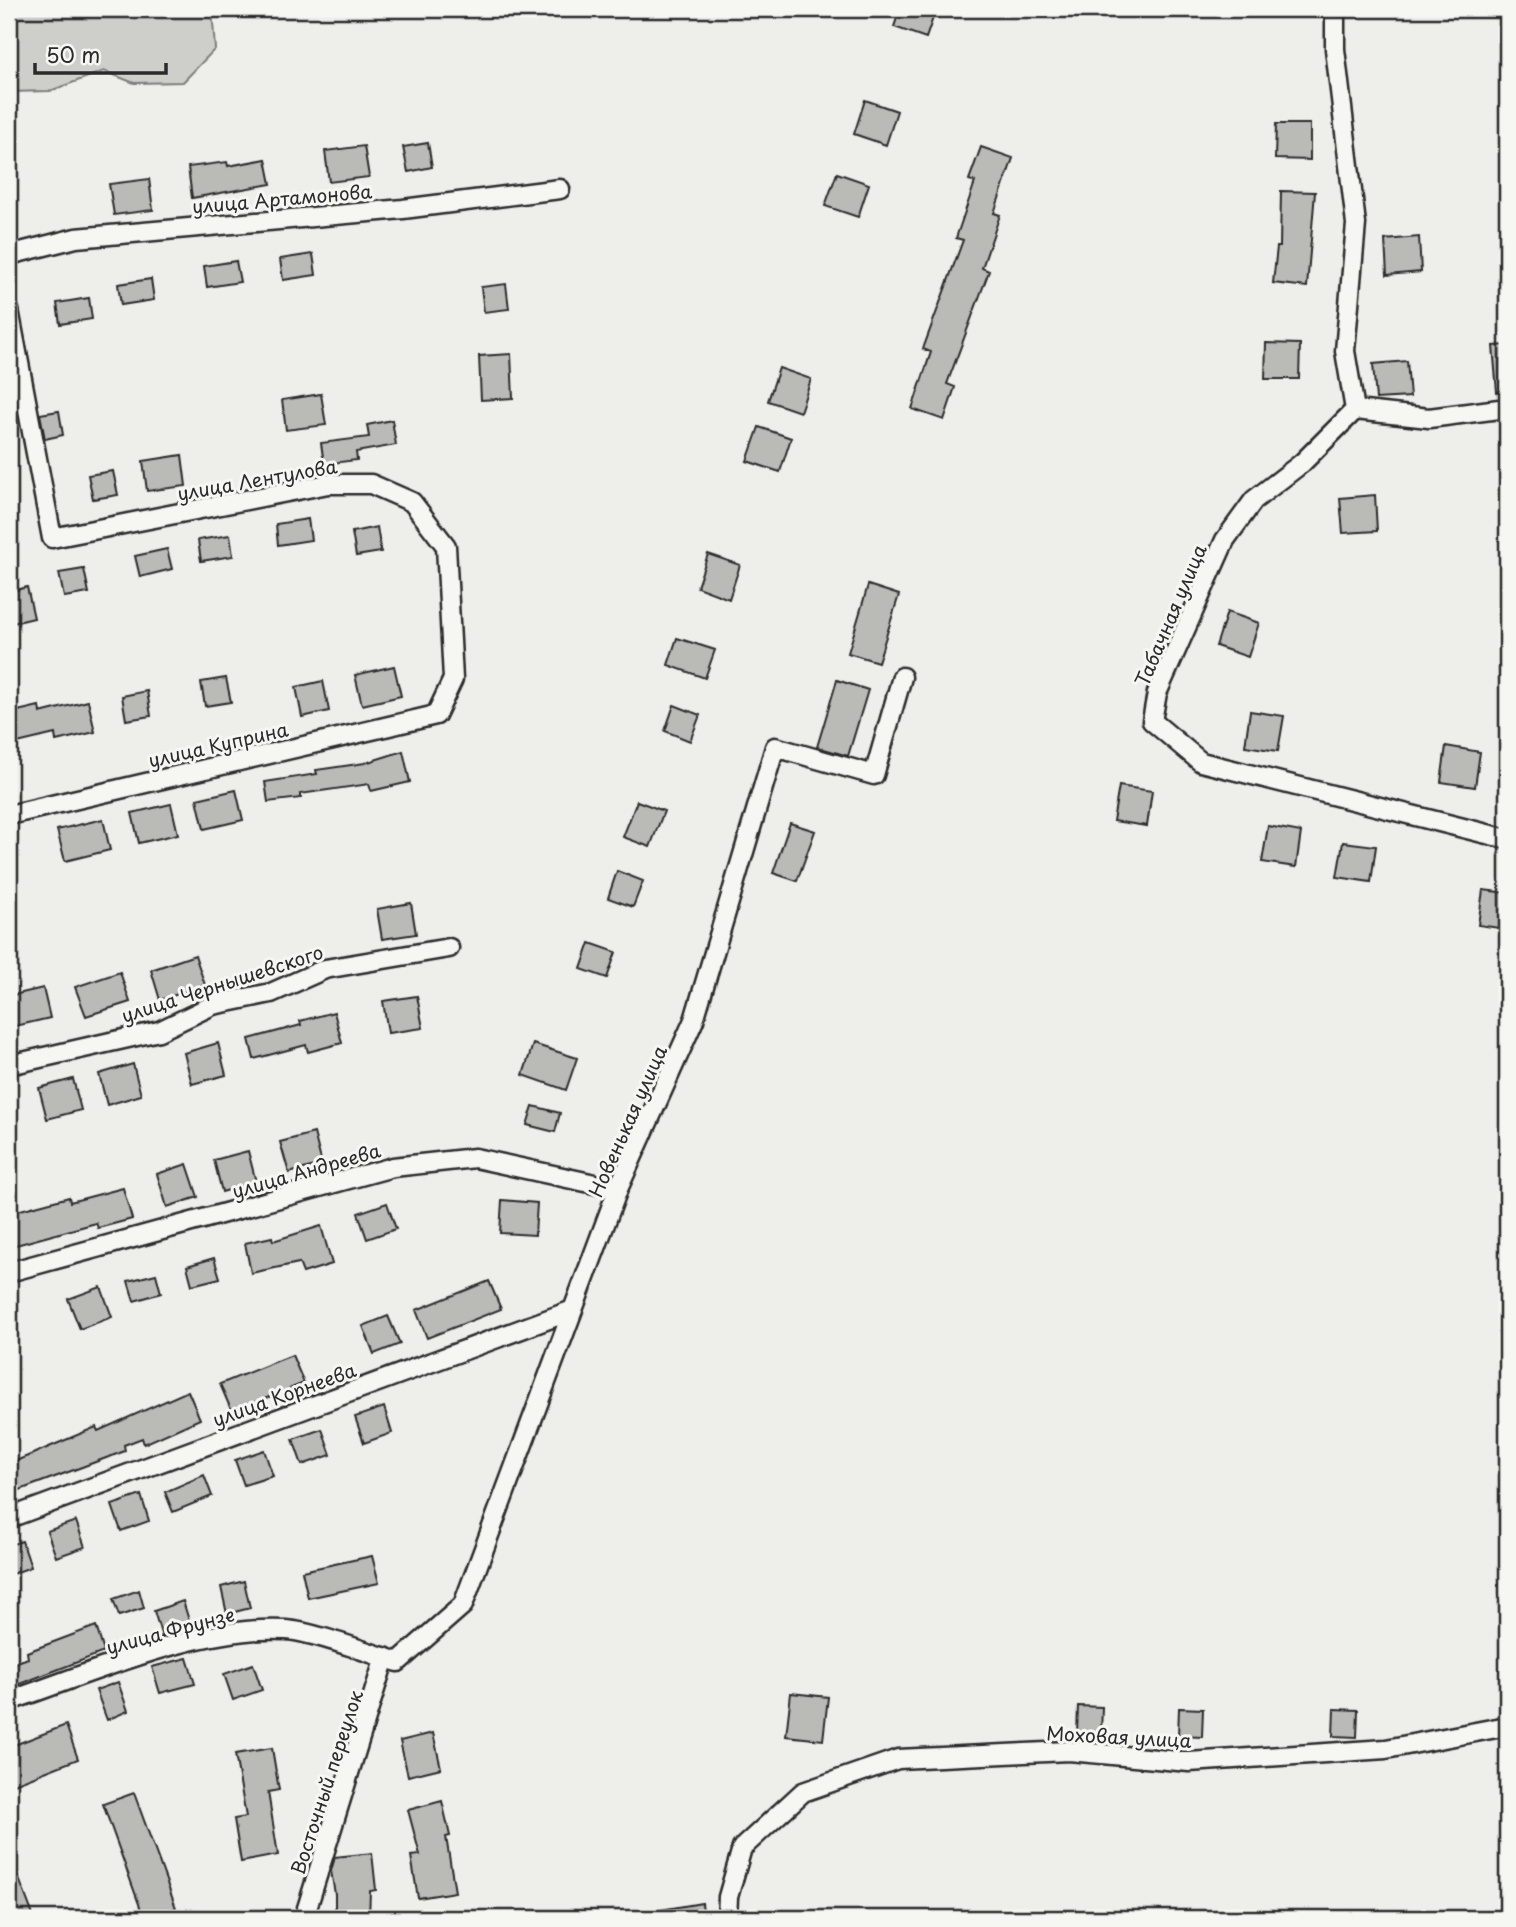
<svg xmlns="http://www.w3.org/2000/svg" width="1516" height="1927" viewBox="0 0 1516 1927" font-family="'Playpen Sans',sans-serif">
  <rect width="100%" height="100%" fill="#eeeeea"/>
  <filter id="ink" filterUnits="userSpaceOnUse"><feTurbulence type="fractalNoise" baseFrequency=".0143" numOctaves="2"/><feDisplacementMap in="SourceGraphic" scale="14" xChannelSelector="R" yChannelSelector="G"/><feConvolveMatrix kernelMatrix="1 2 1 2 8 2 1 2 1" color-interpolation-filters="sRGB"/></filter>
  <g filter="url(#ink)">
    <!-- green -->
    <path fill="#cececa" stroke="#7c7c7a" stroke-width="2" d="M9 9H212L215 49 183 82 134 83 104 71 50 91 9 92Z"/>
    <!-- building -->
    <path fill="#babab7" stroke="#2b2b2b" stroke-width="2" d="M900 9H936L926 38 894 27Z
      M865 100 897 111 886 145 854 134Z
      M1276 124H1310V160L1275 159Z
      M428 143 432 167 408 172 403 147Z
      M364 146 369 177 329 182 325 151Z
      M981 147 1013 158 994 213 1000 215 982 268 989 271 947 384 955 387 944 420 912 409 931 352 923 349 963 240 956 238 975 182 969 180Z
      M266 159 271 184 192 198 188 167 227 162 228 166Z
      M837 173 869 184 858 217 825 206Z
      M149 179 153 210 114 215 109 184Z
      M1281 191 1315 192 1307 287 1273 283 1277 247H1280Z
      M1419 237 1421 272 1387 275 1385 240Z
      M313 254 316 275 283 280 280 259Z
      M236 261 240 282 207 287 204 266Z
      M151 279 154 300 121 305 118 284Z
      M506 284 509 309 484 312 481 287Z
      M89 298 92 319 60 324 57 303Z
      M1266 343 1300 344 1299 379H1265Z
      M1507 345V392H1497L1493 346Z
      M511 354 513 398 481 400 479 356Z
      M1407 361 1410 397 1376 399 1373 364Z
      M779 368 811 379 800 412 768 401Z
      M321 394 326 425 286 430 282 400Z
      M59 411 63 435 45 439 40 414Z
      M392 420 396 445 356 452 357 460 324 464 321 443 369 437 367 425Z
      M759 427 791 438 780 472 747 461Z
      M182 455 186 486 147 491 143 461Z
      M113 471 118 495 93 499 88 475Z
      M1375 495 1377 531 1343 533 1340 498Z
      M308 519 311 540 278 545 276 524Z
      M377 527 381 552 356 556 352 532Z
      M230 535 233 556 201 561 198 540Z
      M167 549 172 569 140 577 135 556Z
      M708 554 740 565 729 599 697 587Z
      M84 569 89 593 64 597 59 573Z
      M868 585 899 595 878 662 848 653Z
      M27 587 34 618 9 624V592Z
      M1227 612 1259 623 1248 657 1216 646Z
      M677 638 715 650 705 678 668 665Z
      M394 666 401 696 362 705 355 675Z
      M226 678 231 702 205 706 201 682Z
      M837 680 868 690 848 756 817 747Z
      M323 681 329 711 302 717 296 687Z
      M147 691 151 716 126 720 122 696Z
      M88 701 95 732 56 741 55 734 9 745V713L39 706 40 713Z
      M674 705 700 715 690 741 665 731Z
      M1250 711 1284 716 1278 751 1245 746Z
      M1446 746 1480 752 1475 787 1441 782Z
      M403 751 410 782 371 791 369 784 300 794 301 798 268 802 265 782 317 774 316 770 365 763Z
      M1119 786 1152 791 1147 826 1113 821Z
      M236 790 243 820 204 829 197 799Z
      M637 801 664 811 650 847 623 837Z
      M171 804 178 834 139 843 132 813Z
      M103 819 110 850 65 861 57 830Z
      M790 823 815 831 797 881 773 873Z
      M1268 826 1301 832 1296 867 1262 862Z
      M1343 842 1376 846 1371 882 1337 877Z
      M617 871 643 881 633 907 608 898Z
      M1483 890 1507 893V929L1478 925Z
      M411 903 416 934 382 939 377 909Z
      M590 943 616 952 607 978 581 969Z
      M195 955 205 985 160 1000 151 970Z
      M120 972 130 1002 86 1016 75 987Z
      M43 988 50 1018 11 1027 9 996Z
      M417 996 423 1028 388 1033 383 1001Z
      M334 1012 342 1043 308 1052 306 1045 254 1059 249 1039 301 1025 300 1021Z
      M218 1043 226 1075 192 1084 184 1053Z
      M533 1044 577 1058 566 1090 523 1075Z
      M133 1064 141 1095 107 1105 99 1074Z
      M73 1079 81 1110 47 1119 39 1088Z
      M533 1106 560 1113 555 1132 527 1125Z
      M314 1133 322 1164 289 1173 280 1142Z
      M248 1151 256 1182 222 1192 214 1160Z
      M187 1164 198 1197 167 1207 157 1174Z
      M123 1188 132 1219 98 1228 96 1223 9 1247V1213L69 1197 70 1202Z
      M502 1200 537 1203 535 1235 500 1233Z
      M387 1203 396 1229 367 1239 358 1213Z
      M321 1226 332 1264 303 1273 299 1263 251 1273 245 1243 272 1237 273 1241Z
      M214 1258 220 1278 192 1285 187 1266Z
      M156 1274 161 1293 134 1301 128 1281Z
      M489 1281 501 1309 427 1338 416 1310Z
      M101 1287 112 1317 80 1329 68 1299Z
      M388 1316 400 1344 374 1354 363 1326Z
      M292 1355 304 1383 232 1412 220 1384Z
      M188 1391 200 1419 144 1444 142 1438 124 1445 125 1451 9 1494V1464L96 1427 98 1431Z
      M384 1407 392 1433 364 1443 355 1417Z
      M322 1429 331 1455 302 1465 293 1439Z
      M264 1450 273 1476 244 1485 235 1460Z
      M204 1475 212 1496 173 1512 165 1492Z
      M141 1495 149 1521 121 1531 112 1505Z
      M76 1521 85 1547 56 1557 47 1531Z
      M22 1541 31 1567 9 1575V1545Z
      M372 1556 379 1583 308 1598 302 1571Z
      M244 1581 250 1608 227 1614 221 1587Z
      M139 1590 144 1608 119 1616 113 1599Z
      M183 1601 191 1627 162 1637 154 1611Z
      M96 1626 104 1652 9 1688V1665L28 1658 27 1652Z
      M187 1658 195 1684 160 1693 152 1667Z
      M253 1664 262 1690 233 1700 224 1674Z
      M118 1682 128 1711 107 1720 96 1690Z
      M791 1693 828 1697 823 1740 786 1736Z
      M1078 1706 1102 1707 1101 1734 1077 1733Z
      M1179 1708 1203 1709 1202 1737 1178 1736Z
      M1334 1709 1358 1710 1357 1737 1333 1736Z
      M66 1725 78 1759 9 1786V1747Z
      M433 1733 441 1768 408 1776 400 1741Z
      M272 1748 279 1790 268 1792 278 1855 241 1862 234 1819 246 1817 235 1754Z
      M134 1793 176 1908 148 1918H144L103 1804Z
      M442 1801 450 1836 446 1837 455 1892 418 1898 411 1856 420 1855 408 1810Z
      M372 1853 376 1890 370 1891 369 1918H335V1894L331 1871 335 1857Z
      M9 1855H10L34 1918H9Z
      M702 1903 704 1918H655L654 1911Z"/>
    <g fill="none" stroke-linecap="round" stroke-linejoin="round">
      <!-- minor casing -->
      <g stroke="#2b2b2b" stroke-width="23">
        <path id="minor" d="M1335 9V49L1356 224 1345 351 1355 410 1429 418 1507 408
          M9 255 76 238 403 209 560 189
          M9 310 52 538 328 484H371L412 502 446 546 453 679 436 715 9 815
          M1355 410 1302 463 1254 500 1225 540 1157 693 1152 721 1201 762 1507 839
          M9 1065 159 1031 213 1005 271 993 325 969 449 948
          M9 1272 393 1167 475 1158 618 1189
          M9 1518 573 1310
          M9 1701C92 1673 199 1625 286 1630 314 1632 369 1653 398 1662L463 1605 618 1189 694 1020 775 747 874 775 902 677
          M304 1918 385 1657
          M727 1918 728 1897 742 1848 803 1792 898 1759 1069 1751 1189 1762 1386 1749 1507 1726"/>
      </g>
      <!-- minor -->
      <use href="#minor" stroke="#f6f6f2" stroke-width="18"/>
    </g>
  </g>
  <g text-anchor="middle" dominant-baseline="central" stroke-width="6" stroke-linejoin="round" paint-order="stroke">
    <!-- street labels -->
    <g font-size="19" fill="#2b2b2b" stroke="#f6f6f2">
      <text transform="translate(282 198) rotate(-5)">улица Артамонова</text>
      <text transform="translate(257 479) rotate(-10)">улица Лентулова</text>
      <text transform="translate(1170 615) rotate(-67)">Табачная улица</text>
      <text transform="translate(218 744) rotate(-13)">улица Куприна</text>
      <text transform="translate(222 983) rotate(-18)">улица Чернышевского</text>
      <text transform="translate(627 1121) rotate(-66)">Новенькая улица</text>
      <text transform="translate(306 1170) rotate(-16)">улица Андреева</text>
      <text transform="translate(284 1394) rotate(-20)">улица Корнеева</text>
      <text transform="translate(170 1630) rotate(-15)">улица Фрунзе</text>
      <text transform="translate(1119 1736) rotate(3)">Моховая улица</text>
      <text transform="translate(326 1782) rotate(-72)">Восточный переулок</text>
    </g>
  </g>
  <!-- margin -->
  <rect width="1516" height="1927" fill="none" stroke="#f6f6f2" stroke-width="35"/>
  <rect x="18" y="18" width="1481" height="1892" fill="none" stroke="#2b2b2b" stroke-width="2.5" filter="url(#ink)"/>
  <!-- scale -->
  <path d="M35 63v10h131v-10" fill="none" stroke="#2b2b2b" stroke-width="3.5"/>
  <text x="46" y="63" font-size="21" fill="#2b2b2b" stroke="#f6f6f2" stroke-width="5" paint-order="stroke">50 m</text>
</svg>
